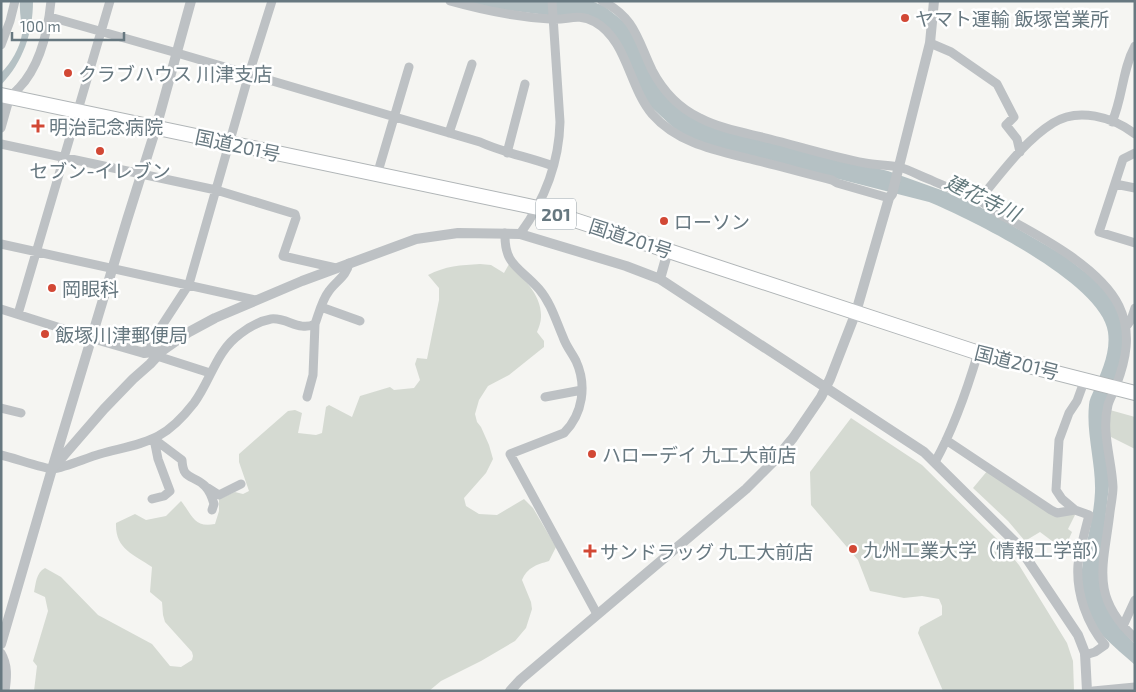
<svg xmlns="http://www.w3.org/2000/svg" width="1136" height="692" viewBox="0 0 1136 692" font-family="'Exo 2','Noto Sans JP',sans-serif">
  <rect width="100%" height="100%" fill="#f5f5f2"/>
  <!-- green -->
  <path fill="#d5dad2" d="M480 264 491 265 504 273 509 264C523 278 542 295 541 317 541 322 539 327 537 332L544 341V347L509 375 488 386 479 400 475 414 477 422 481 427 489 445 493 459 486 473 464 498 466 506 479 514 497 515 524 499 533 508 556 547 549 561C536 565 528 567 522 580L531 602 532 609 526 628 515 641 481 661 441 681 429 691H34L37 666 33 661 48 611 45 597 34 592C36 583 36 573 45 568L61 577 98 615 152 644 170 666 181 667 192 660 193 656 192 652 165 622 163 615 162 602 150 592 152 567C133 554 115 549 116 523L135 514 146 520 166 516 181 501C193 516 194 528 215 524L219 511V499L235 492 243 494 249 491 239 462V454L288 411 295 410 302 413 298 433 316 435 322 433 326 407 329 405 352 417 360 396 390 387 394 390 414 388 420 380 415 364 417 358 427 359 439 300V288L428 275C445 266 461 265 480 264Z
    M1110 410 1135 417V449L1109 436Z
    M851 418 922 465 997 539 1019 565 1067 643 1073 661 1074 691H943L918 633 920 627 942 615V606L939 599 922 596 904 598 870 591 858 560 811 505 810 472Z
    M988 470 1046 510 1076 513 1068 529 1072 532 1064 550 1040 532 1025 541 1008 521 973 488Z"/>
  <!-- water -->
  <path fill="#b5c1c4" d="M20 1H33C33 33 23 62 1 85V73C11 63 20 48 22 34 22 23 19 12 20 1Z
    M460 1H591L604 6 628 25 658 86 715 128 888 171 955 195 975 204 1063 255 1094 279 1113 300 1123 325 1124 354 1105 405 1110 477 1099 574 1121 629 1135 644V665C1125 656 1114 647 1104 637 1088 618 1078 587 1083 562 1087 539 1094 516 1095 492 1096 463 1086 434 1089 405 1089 400 1092 395 1094 390 1101 372 1111 353 1108 332 1101 283 972 220 929 202L705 145 676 130 649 105 617 42 596 21 490 8Z"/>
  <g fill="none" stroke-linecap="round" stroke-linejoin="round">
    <!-- trunk casing -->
    <g stroke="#b0b5b7" stroke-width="16">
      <path id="trunk" d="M1 95 538 208 982 354 1135 393"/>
    </g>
    <!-- minor -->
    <path stroke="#bdc1c4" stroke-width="9" d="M450 1C482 10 517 17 550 19 568 21 576 12 595 22 627 40 629 87 652 114 679 145 720 151 758 161 783 167 807 174 832 180L837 183 889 198
      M602 1C635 17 638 41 652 70 663 91 679 108 700 118 721 129 747 133 770 139 801 147 833 157 865 163 876 165 888 165 899 167 910 170 920 176 931 180 946 187 961 192 976 199 985 203 992 210 1001 215 1038 235 1100 267 1119 306 1132 333 1126 360 1116 386 1114 392 1110 398 1108 405 1101 432 1112 460 1113 487 1113 495 1111 504 1110 512 1104 565 1089 596 1135 638
      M50 17 177 53 480 142C504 153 529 157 553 166
      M930 43 951 52 997 84 1014 117 1006 125 1017 139 1020 152
      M1 45 10 21 15 1
      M1 104C7 99 14 94 19 88 40 66 48 31 51 1
      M1112 122C1123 97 1122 70 1135 46
      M1 128 10 96
      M449 133 472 64
      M1 144 216 190 295 214 296 218 283 256 336 268
      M507 153 525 84
      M1135 153 1123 159 1099 232 1135 243
      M377 175 409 67
      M1115 184 1135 188
      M979 200C1000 175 1024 141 1053 123 1078 107 1113 117 1135 134
      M505 233C504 266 520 267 539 289 551 303 556 321 563 337 566 346 572 353 576 361 587 385 583 414 564 433L510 454 597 614
      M520 234C544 201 559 164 560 122L552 1
      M1 244 256 300
      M321 307 360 321
      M1 309 92 338
      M18 314 110 1
      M1126 327 1131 320 1135 308
      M144 353 189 284 249 74 272 1
      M157 356 210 373
      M307 397 313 375 315 324
      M545 397 582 390
      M1 408 21 413
      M154 439 182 460C183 481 193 474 205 486 210 491 212 497 214 504L212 510
      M946 440 1051 510 1057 513 1075 510 1089 515C1085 531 1080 548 1078 565 1076 593 1087 624 1105 645L1095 652 1085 655
      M1 455C11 457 45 469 53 469 66 467 86 458 100 454 145 442 163 443 194 403 211 380 216 351 240 334 249 327 260 321 271 319 287 317 299 332 315 324 319 313 322 300 329 291 336 281 347 276 349 263
      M935 462C954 428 967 390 978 353
      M208 488 219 495 241 484
      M152 499 164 496 170 491 158 459 154 439
      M1075 510 1062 499 1056 490 1059 440 1069 413 1077 401 1085 379
      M1123 626 1135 600
      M1 653C8 665 7 677 5 691
      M1093 691 1135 687"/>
    <!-- tertiary -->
    <path stroke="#bdc1c4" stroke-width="10" d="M660 279 668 251
      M92 338 144 353 162 351
      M52 469 104 409 133 379 150 364 162 351 189 332 215 318 302 281 416 239 458 233 520 234 626 266 660 279 924 452 1017 544 1078 635 1085 653 1087 691
      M1 644 52 469 127 220 156 128 191 1
      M510 691 520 680 746 489 774 461 793 438 821 397 830 379 856 312 889 198 892 194 930 43 934 1"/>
    <!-- trunk -->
    <use href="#trunk" stroke="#fff" stroke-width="14"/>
  </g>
  <!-- markers -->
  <g fill="#d24835" stroke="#fff" stroke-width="2">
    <circle cx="905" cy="18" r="5"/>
    <circle cx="68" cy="73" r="5"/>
    <path d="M35.5 118.5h5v5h5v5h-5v5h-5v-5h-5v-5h5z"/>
    <circle cx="100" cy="151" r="5"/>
    <circle cx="664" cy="221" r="5"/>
    <circle cx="52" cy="288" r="5"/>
    <circle cx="45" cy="334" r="5"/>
    <circle cx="592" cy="454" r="5"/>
    <circle cx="853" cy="549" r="5"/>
    <path d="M587.5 543.5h5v5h5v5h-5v5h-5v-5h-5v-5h5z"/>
  </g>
  <g text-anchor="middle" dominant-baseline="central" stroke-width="5" stroke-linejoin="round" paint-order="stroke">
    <!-- shield labels -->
    <rect fill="#fff" stroke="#95a0a6" stroke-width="1" x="536" y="198.5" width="40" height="31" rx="4"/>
    <g font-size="18" font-weight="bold" fill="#677880">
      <text x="556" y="214">201</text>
    </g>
    <!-- poi labels -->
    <g font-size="19" fill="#677880" stroke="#fff" text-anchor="start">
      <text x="915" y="18">ヤマト運輸 飯塚営業所</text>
      <text x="78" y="73">クラブハウス 川津支店</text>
      <text x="49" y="126">明治記念病院</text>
      <text x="100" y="170" text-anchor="middle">セブン-イレブン</text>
      <text x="674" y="221">ローソン</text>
      <text x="62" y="288">岡眼科</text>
      <text x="55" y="334">飯塚川津郵便局</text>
      <text x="602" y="454">ハローデイ 九工大前店</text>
      <text x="863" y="549">九州工業大学（情報工学部）</text>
      <text x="600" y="551">サンドラッグ 九工大前店</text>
    </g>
    <!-- street labels -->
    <g font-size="19" fill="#677880" stroke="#fff">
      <text transform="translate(238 145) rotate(12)">国道201号</text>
      <text transform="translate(631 238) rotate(18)">国道201号</text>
      <text transform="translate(1017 362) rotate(14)">国道201号</text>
    </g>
    <!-- water labels -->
    <g font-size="20" font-style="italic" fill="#63797d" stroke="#fff">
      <text transform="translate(983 197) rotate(26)">建花寺川</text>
    </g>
  </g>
  <!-- border -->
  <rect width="1136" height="692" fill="none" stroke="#677880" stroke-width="5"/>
  <!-- scale -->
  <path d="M12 32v8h112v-8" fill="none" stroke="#677880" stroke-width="2.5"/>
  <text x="20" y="32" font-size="15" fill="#677880" stroke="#ffffff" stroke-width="4" paint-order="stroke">100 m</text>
</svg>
